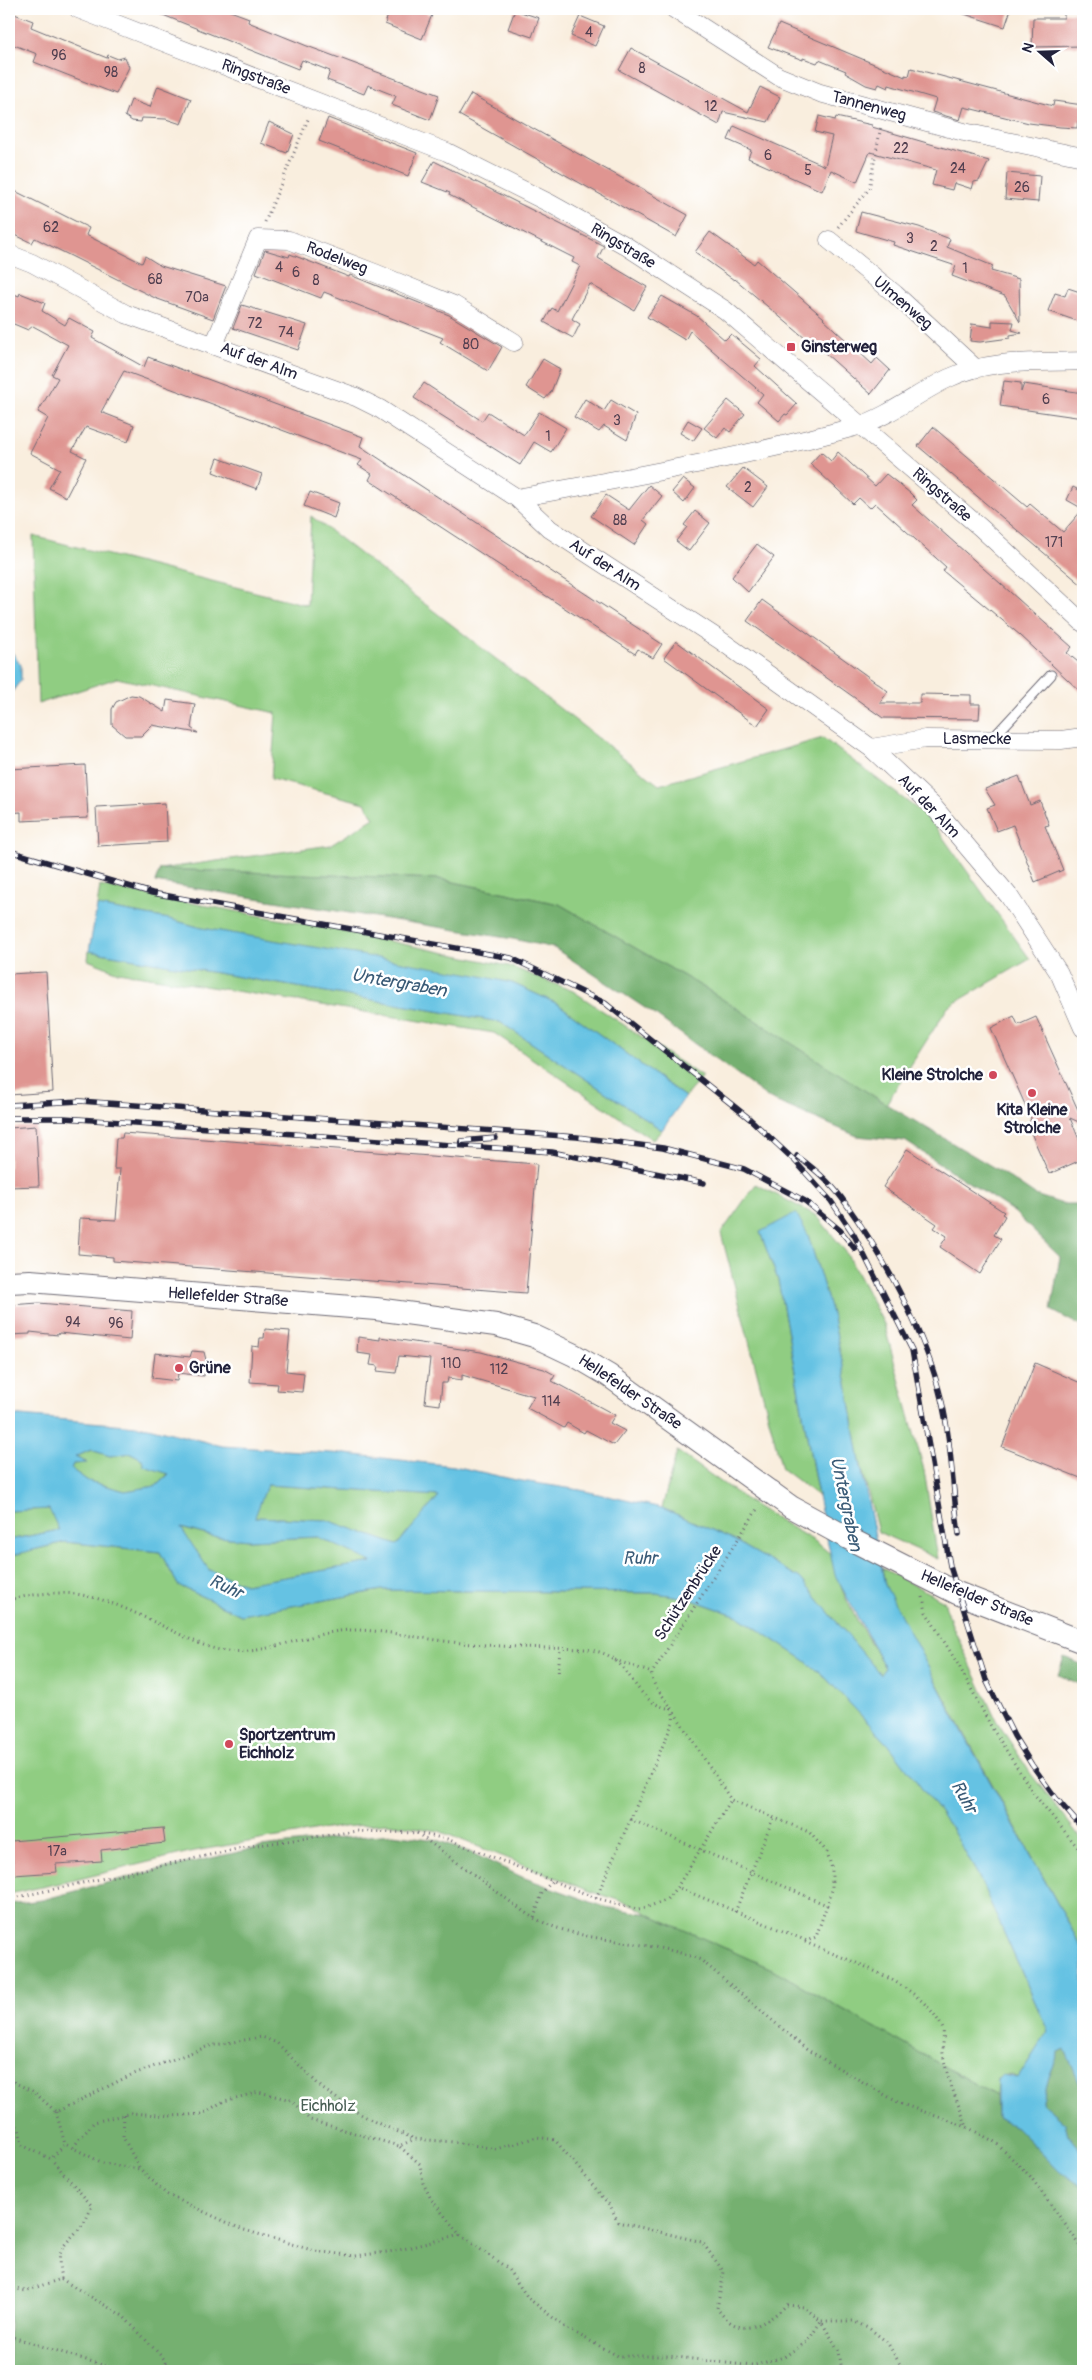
<svg xmlns="http://www.w3.org/2000/svg" width="1092" height="2380" viewBox="0 0 1092 2380" font-family="Pangolin,sans-serif">
  <rect width="100%" height="100%" fill="#fff"/>
  <filter id="ink" filterUnits="userSpaceOnUse"><feTurbulence type="fractalNoise" baseFrequency=".02" numOctaves="2"/><feDisplacementMap in="SourceGraphic" scale="10" xChannelSelector="R" yChannelSelector="G"/><feConvolveMatrix kernelMatrix="1 2 1 2 8 2 1 2 1" color-interpolation-filters="sRGB"/></filter>
  <filter id="wash" filterUnits="userSpaceOnUse"><feTurbulence type="fractalNoise" baseFrequency=".0096" numOctaves="4" result="noise"/><feDisplacementMap in="SourceGraphic" scale="20" xChannelSelector="R" yChannelSelector="G"/><feGaussianBlur stdDeviation="1.12" result="paint"/><feColorMatrix in="noise" values="0 0 0 0 0 0 0 0 0 0 0 0 0 0 0 0 0 1.4 0 .05"/><feComposite in="paint" operator="in"/></filter>
  <g filter="url(#wash)">
    <rect width="100%" height="100%" fill="#f9eede"/>
    <!-- green -->
    <path fill="#90cd82" stroke="#59785e" d="M311 516 659 785 823 738 929 818 1030 959 948 1007 886 1104 708 990 559 904 439 879 160 869 331 845 374 818 365 803 271 779 276 713 117 678 38 704 33 536 307 605Z
      M100 886 321 927 509 966 573 991 702 1077 685 1097 558 1004 512 983 202 928 169 919 97 906Z
      M89 951 500 1022 662 1130 653 1140 494 1033 118 972 88 960Z
      M756 1184 817 1216 846 1252 884 1324 924 1470 938 1559 878 1532 859 1457 847 1384 832 1314 808 1235 760 1232 778 1280 818 1496 782 1469 721 1233Z
      M91 1450 110 1456 131 1453 142 1459 144 1466 169 1473 156 1486 125 1491 88 1481 71 1469 73 1464 86 1462 75 1457Z
      M677 1451 752 1504 816 1542 833 1556C838 1596 866 1633 885 1668L880 1674 800 1578 728 1537 662 1508Z
      M267 1485 440 1496 397 1545 327 1520 254 1517Z
      M50 1509 59 1530 9 1540V1511Z
      M180 1528 211 1536 248 1540 318 1537 373 1562 246 1584 209 1570Z
      M65 1542 160 1552 178 1585 241 1615 382 1590 656 1593 687 1598 738 1616 804 1660 823 1675 889 1745 950 1826 978 1875 1048 2031 1018 2078 1009 2074 997 2079 996 2096 772 1969 648 1914 634 1905 592 1892 439 1831 387 1823 332 1828 194 1851 79 1879 9 1894V1556Z
      M882 1568 944 1601 952 1625 996 1720 1031 1774 1083 1841V1950L892 1601 885 1585Z"/>
    <!-- forest -->
    <path fill="#74b070" stroke="#4b6956" d="M160 869 439 879 559 904 708 990 886 1104 998 1170 1035 1195 1063 1204H1083V1327L1051 1310 1060 1257 1014 1212 905 1141 857 1136 770 1099 654 1014 554 948 513 939 155 882Z
      M1064 1657 1083 1665V1686L1058 1675Z
      M393 1834 437 1840 472 1853 522 1877 605 1907 648 1914 772 1969 996 2096 997 2118 1016 2127 1060 2172 1083 2185V2371H9V1904L42 1900 144 1873 261 1847 331 1839Z
      M1065 2049 1083 2092V2154L1068 2135 1065 2123 1042 2103 1049 2077 1059 2052Z"/>
    <!-- water -->
    <path fill="#65c2e3" stroke="#44728f" fill-rule="evenodd" d="M9 648 21 665V680L9 696Z
      M97 906 169 919 202 928 472 974 512 983 558 1004 685 1097 662 1130 500 1022 89 951Z
      M796 1213 808 1235 832 1314 847 1384 859 1457 885 1585 956 1720 1083 1950V2092L1065 2049 1059 2052 1049 2077 1042 2103 1065 2123 1068 2135 1083 2154 1082 2186 1060 2172 1016 2127 997 2118V2080L1002 2075 1018 2078 1048 2031 978 1875 950 1826 889 1745 823 1675 804 1660 738 1616 687 1598 656 1593 382 1590 241 1615 178 1585 160 1552 65 1542 9 1556V1540L59 1530 49 1509 9 1511V1415L148 1427 222 1446 346 1454 454 1466 516 1480 580 1490 662 1508 728 1537 800 1578 880 1674 885 1668 835 1575 821 1511 778 1280 760 1232ZM91 1450 110 1456 131 1453 142 1459 144 1466 169 1474 156 1486 125 1491 88 1481 71 1469 73 1464 87 1463 75 1457ZM267 1485 439 1496 397 1545 327 1520 255 1517ZM181 1528 211 1536 248 1540 318 1537 372 1562 245 1584 209 1570Z"/>
    <g id="blocks">
      <!-- building -->
      <path fill="#df9591" d="M148 9H225L249 18 248 22 307 46 439 95 430 120 392 105 396 96 368 85 364 94 327 80 330 71 302 60 298 69Z
        M390 9H416L432 15 422 39 385 24Z
        M958 9H1011L1005 27 958 12Z
        M515 10 539 18 532 37 508 29Z
        M9 12 33 21 31 27 107 58 108 55 118 59 125 57 129 67 116 94 34 62 37 54 9 43Z
        M1064 13H1083V46L1032 47 1033 18H1064Z
        M580 16 604 26 595 46 571 36Z
        M779 24 905 77V75L909 76 911 68 1053 106 1054 101 1083 105V122L1078 121 1077 128 1060 127 1029 123 964 107 960 120 932 112 936 99 889 85 888 88 879 84 877 88 866 85 845 73 846 71 819 60 817 63 803 58V60L768 47Z
        M631 48 748 112 760 87 780 97 768 122 723 112 719 125 619 70Z
        M158 86 191 99 181 124 166 119 142 118 141 122 132 121 125 116 131 100 150 107Z
        M471 94 688 215 676 237 459 115Z
        M819 116 835 120 836 117 872 125V127L989 161 979 181 974 182 972 189 954 183 952 190 932 185 936 170 870 152 857 182 831 170 822 191 748 158 751 150 728 140 734 126 825 166 832 136 815 132Z
        M328 118 417 153 408 176 319 141Z
        M269 122 294 134 287 153 261 143Z
        M434 161 604 246 598 258 647 287 634 310 590 284 572 319 580 324 573 338 544 322 552 308 557 311 580 266 572 262 574 258 449 195 450 193 422 182Z
        M1007 173 1040 176 1038 202 1005 199Z
        M9 188 89 228 86 235 142 263 145 256 161 266 226 286 213 319 155 298 35 238 32 243 9 232Z
        M861 212 919 227 950 239 947 247 993 266 991 271 1019 279 1020 322 1005 296 952 276 956 266 893 245 894 242 856 231Z
        M710 232 754 264 757 260 824 318 823 319 872 364 877 358 890 370 871 394 807 337 806 339 735 279 734 280 695 252Z
        M265 250 289 257 290 254 349 277 350 275 449 315 502 347 488 371 440 342 443 338 324 292 321 298 256 273Z
        M1068 288 1083 293V323L1048 311 1055 293 1065 296Z
        M9 292 19 296 20 293 45 303 42 311 65 325 69 318 95 332 92 338 144 367 148 357 363 437 360 446 662 644 653 658 638 649 635 654 369 480 372 474 358 465 362 460 124 371 101 412 134 425 128 442 86 427 72 451 86 458 66 497 49 488 60 469 30 453 48 418 38 412 58 378 52 375 68 345 33 326 28 330 9 322Z
        M662 296 697 316 725 340 731 334 761 359 755 366 797 404 787 415 785 414 779 421 757 402 763 394 690 331 685 340 647 317Z
        M242 305 307 325 298 350 233 328Z
        M992 321 1014 322 1012 330 1022 333 1010 335V338L980 342 970 341 972 324 992 327Z
        M543 359 560 369 551 392 545 399 526 387Z
        M1004 381 1021 383V392L1024 384 1083 393V418L1000 406Z
        M424 383 482 421 488 412 524 435 539 412 566 428 551 452 534 442 520 465 414 398Z
        M585 399 604 411 611 400 636 415 627 440 604 426 599 432 574 417Z
        M728 400 745 414 730 432 725 428 717 438 704 428Z
        M688 420 702 428 693 441 680 433Z
        M933 427 1027 507 1030 504 1063 532 1083 509 1067 500 1073 487 1083 492V586L918 446Z
        M821 452 831 461 838 452 875 486 886 474 910 493 917 500 912 505 1072 647 1067 653 1083 666V694L1020 635 943 571 946 567 875 503 870 508 859 498 853 504 820 473 810 464Z
        M218 458 262 474 257 489 213 472Z
        M743 468 768 487 753 507 727 487Z
        M683 479 695 488 684 503 672 492Z
        M649 485 662 496 643 520 648 524 634 545 591 516 606 495 629 510Z
        M310 492 339 503 334 518 304 506Z
        M695 511 710 523 689 551 676 541 687 527 684 525Z
        M757 544 774 557 748 592 732 577Z
        M762 600 888 691 880 703H920V694L971 695V704H980L979 719 883 718 747 621Z
        M676 641 769 709 757 726 664 658Z
        M131 695 139 696 165 712 167 700 195 704 191 728 198 733 152 725 141 736H125L112 725V709L116 702Z
        M85 765 88 818 21 821V812L9 813V769Z
        M1019 776 1030 805 1040 801 1049 825 1045 826 1063 870 1035 882 1013 825 997 831 987 808 995 805 985 789Z
        M165 803 167 842 98 846 96 807Z
        M46 972 53 1092 9 1095V974Z
        M1014 1016 1018 1025 1036 1017 1083 1121V1124L1070 1118 1083 1149V1159L1049 1174 1028 1126 1031 1118 991 1028Z
        M36 1126 39 1186 9 1187V1128Z
        M123 1133 537 1164 526 1293 113 1261V1257L78 1254 80 1218 116 1220 120 1169H114L116 1138H122Z
        M907 1149 1004 1212 1002 1214 1005 1216 994 1235 1001 1239 980 1274 940 1247 947 1236 934 1228 937 1224 883 1187Z
        M39 1303 132 1311 130 1340 59 1333 58 1335 30 1332V1334L9 1335V1305Z
        M265 1329 290 1331 286 1371 304 1373 302 1392 277 1390 278 1384 250 1382 252 1346 259 1347 260 1338H264Z
        M358 1337 380 1340V1337L481 1352 544 1369 555 1375 552 1381 615 1415 610 1423 625 1431 614 1445 586 1430 584 1433 567 1423 564 1428 527 1408 534 1396 462 1375V1380L448 1378 447 1383H442L440 1405 425 1403 430 1359 399 1356 396 1373 377 1371 378 1366 370 1365 372 1355 357 1353Z
        M192 1351 204 1352 206 1360 204 1376 178 1373 177 1381 152 1378 155 1353 190 1357Z
        M1035 1363 1083 1384V1479L1002 1447Z
        M163 1828 165 1843 101 1850 102 1861 56 1864 57 1872 14 1875 11 1841Z"/>
    </g>
  </g>
  <g filter="url(#ink)">
    <use href="#blocks" fill-opacity="0" stroke="#6d6974" stroke-width="1"/>
    <g fill="none" stroke-linecap="round" stroke-linejoin="round">
      <!-- service casing -->
      <g stroke="#6d6974" stroke-width="11">
        <path id="service" d="M992 739 1051 675"/>
      </g>
      <!-- minor casing -->
      <g stroke="#6d6974" stroke-width="19">
        <path id="minor" d="M78 9 447 152 551 204 623 244 725 310 981 528 1083 623
          M674 9 778 76 820 93 964 132 1083 157
          M829 240 895 294 975 368
          M9 254 32 263 126 314 356 397 380 409 517 498 550 529 720 640 871 748 932 805 1009 896 1059 973 1083 1028
          M214 345 258 239 289 240 375 273 454 305 514 342
          M517 498C631 477 746 457 858 426 888 417 921 391 949 378 991 358 1038 363 1083 361
          M871 748 925 739 1061 740 1083 737"/>
      </g>
      <!-- tertiary casing -->
      <g stroke="#6d6974" stroke-width="24">
        <path id="tertiary" d="M9 1282 30 1281 376 1309 496 1325 534 1336 574 1355 608 1375 791 1507 846 1537 957 1593 1083 1642"/>
      </g>
      <!-- path -->
      <path stroke="#6d6974" stroke-width="3" stroke-dasharray="1 4" stroke-linecap="butt" d="M265 222 309 117
        M838 227 869 189 881 126
        M923 1597 926 1612 959 1666 992 1728 1034 1794 1083 1854
        M9 1600C78 1582 110 1601 171 1630 188 1638 207 1649 227 1651 268 1656 315 1629 357 1630 392 1631 427 1640 462 1643 503 1647 545 1648 587 1649 596 1651 607 1653 615 1660 637 1679 639 1704 672 1709L731 1800 809 1832 827 1852 832 1869V1890L816 1937 807 1941 677 1887
        M615 1660 652 1673
        M558 1677 560 1648
        M630 1819 829 1906
        M417 1833 527 1914C580 1946 644 1937 701 1960L806 2049 899 2103 967 2127 995 2142 1030 2176 1083 2249
        M596 1898 673 1722C677 1702 650 1691 652 1673L758 1508
        M9 1899 251 1846 357 1831 417 1833 447 1839 596 1898 637 1909 645 1908 666 1900 677 1887 731 1800
        M735 1912 774 1816
        M534 1918 542 1893 552 1881
        M805 1942C850 1962 918 1980 942 2027 945 2034 942 2046 943 2054 947 2079 958 2103 967 2127
        M9 2080 34 2092 56 2112 131 2075 209 2046 262 2037 277 2043 323 2089 355 2111 377 2123 415 2139 454 2142 496 2149 537 2137 555 2140 611 2207 618 2222 702 2242 724 2272 717 2308C739 2341 763 2326 787 2305L804 2307 821 2321H853L870 2329 887 2342 904 2371
        M56 2112 65 2144
        M124 2115 123 2137 140 2169
        M9 2120 19 2128 22 2145 51 2159 65 2144 103 2163 140 2169 166 2194 241 2229 315 2251 355 2256 395 2251 460 2235 431 2199 423 2183 420 2164 399 2146 415 2139
        M73 2147 94 2122 131 2113 172 2116 202 2114 224 2101 259 2092 291 2100 310 2120 399 2146
        M460 2235 507 2268 528 2298 566 2328 618 2356H668L752 2366 784 2357 808 2341 821 2321 839 2351 842 2371
        M61 2279 123 2316 165 2360 166 2371
        M9 2287 25 2291 61 2279C55 2245 65 2247 83 2224 87 2219 89 2212 92 2206L51 2159
        M9 2336 122 2371"/>
      <!-- service -->
      <use href="#service" stroke="#fff" stroke-width="9"/>
      <!-- minor -->
      <use href="#minor" stroke="#fff" stroke-width="18"/>
      <!-- tertiary -->
      <use href="#tertiary" stroke="#fff" stroke-width="22"/>
      <!-- rail casing -->
      <g stroke="#22223b" stroke-width="5.5">
        <path id="rail" d="M9 851 152 893 511 958 605 1003 750 1119 794 1160 831 1201 854 1235 912 1350 950 1566 986 1680 1014 1736 1032 1765 1056 1798 1083 1829
          M9 1105 80 1101 577 1137 663 1148 744 1169 805 1201 840 1230 855 1249
          M9 1118H64L552 1152 704 1183
          M461 1141 496 1138
          M797 1156C815 1169 834 1186 846 1204 884 1256 926 1335 941 1398 952 1442 952 1489 959 1534"/>
      </g>
      <!-- rail -->
      <use href="#rail" stroke="#fff" stroke-width="4" stroke-dasharray="11" stroke-linecap="butt"/>
    </g>
  </g>
  <!-- markers -->
  <g fill="#d1495b" stroke="#fff" stroke-width="2">
    <rect x="786" y="342" width="10" height="10" rx="2.5"/>
    <circle cx="993" cy="1075" r="5"/>
    <circle cx="1032" cy="1093" r="5"/>
    <circle cx="179" cy="1368" r="5"/>
    <circle cx="229" cy="1744" r="5"/>
  </g>
  <g text-anchor="middle" dominant-baseline="central" stroke-width="5" stroke-linejoin="round" paint-order="stroke">
    <!-- number labels -->
    <g font-size="14" fill="#513f50">
      <text x="589" y="32">4</text>
      <text x="59" y="55">96</text>
      <text x="642" y="68">8</text>
      <text x="111" y="72">98</text>
      <text x="711" y="106">12</text>
      <text x="901" y="148">22</text>
      <text x="768" y="155">6</text>
      <text x="958" y="168">24</text>
      <text x="808" y="170">5</text>
      <text x="1022" y="187">26</text>
      <text x="51" y="227">62</text>
      <text x="910" y="238">3</text>
      <text x="934" y="246">2</text>
      <text x="279" y="267">4</text>
      <text x="965" y="268">1</text>
      <text x="296" y="272">6</text>
      <text x="155" y="279">68</text>
      <text x="316" y="280">8</text>
      <text x="197" y="297">70a</text>
      <text x="255" y="323">72</text>
      <text x="286" y="332">74</text>
      <text x="471" y="344">80</text>
      <text x="1046" y="399">6</text>
      <text x="617" y="420">3</text>
      <text x="548" y="436">1</text>
      <text x="748" y="487">2</text>
      <text x="620" y="520">88</text>
      <text x="1054" y="542">171</text>
      <text x="73" y="1322">94</text>
      <text x="116" y="1323">96</text>
      <text x="451" y="1363">110</text>
      <text x="499" y="1369">112</text>
      <text x="551" y="1401">114</text>
      <text x="57" y="1851">17a</text>
    </g>
    <!-- street labels -->
    <g font-size="16" fill="#22223b" stroke="#fff">
      <text transform="translate(256 77) rotate(21)">Ringstraße</text>
      <text transform="translate(869 106) rotate(15)">Tannenweg</text>
      <text transform="translate(623 246) rotate(31)">Ringstraße</text>
      <text transform="translate(337 258) rotate(21)">Rodelweg</text>
      <text transform="translate(903 303) rotate(41)">Ulmenweg</text>
      <text transform="translate(259 361) rotate(20)">Auf der Alm</text>
      <text transform="translate(942 495) rotate(41)">Ringstraße</text>
      <text transform="translate(605 565) rotate(33)">Auf der Alm</text>
      <text x="977" y="739">Lasmecke</text>
      <text transform="translate(929 806) rotate(46)">Auf der Alm</text>
      <text transform="translate(228 1297) rotate(4)">Hellefelder Straße</text>
      <text transform="translate(630 1392) rotate(34)">Hellefelder Straße</text>
      <text transform="translate(688 1593) rotate(-57)">Schützenbrücke</text>
      <text transform="translate(977 1598) rotate(23)">Hellefelder Straße</text>
    </g>
    <!-- poi labels -->
    <g font-size="16" font-weight="bold" fill="#22223b" stroke="#fff" text-anchor="start">
      <text x="801" y="347">Ginsterweg</text>
      <text x="983" y="1075" text-anchor="end">Kleine Strolche</text>
      <text x="1032" y="1110" text-anchor="middle">Kita Kleine<tspan x="1032" dy="18">Strolche</tspan></text>
      <text x="189" y="1368">Grüne</text>
      <text x="239" y="1735">Sportzentrum<tspan x="239" dy="18">Eichholz</tspan></text>
    </g>
    <!-- park labels -->
    <g font-size="16" fill="#485e54" stroke="#fff">
      <text x="328" y="2106">Eichholz</text>
    </g>
    <!-- water labels -->
    <g font-size="18" font-style="italic" fill="#395a76" stroke="#fff">
      <text transform="translate(399 983) rotate(10)">Untergraben</text>
      <text transform="translate(846 1504) rotate(78)">Untergraben</text>
      <text x="640" y="1558">Ruhr</text>
      <text transform="translate(226 1587) rotate(25)">Ruhr</text>
      <text transform="translate(964 1797) rotate(60)">Ruhr</text>
    </g>
  </g>
  <!-- margin -->
  <rect width="1092" height="2380" fill="none" stroke="#fff" stroke-width="30"/>
  <!-- north arrow -->
  <g transform="translate(1040 52) rotate(290)" stroke="#ffffff" stroke-width="4" paint-order="stroke">
  <path d="M0-4L9 19L0 12L-9 19Z" fill="#22223b"/>
  <text y="-8" font-size="14" font-weight="bold" text-anchor="middle" fill="#22223b">N</text>
  </g>
</svg>
